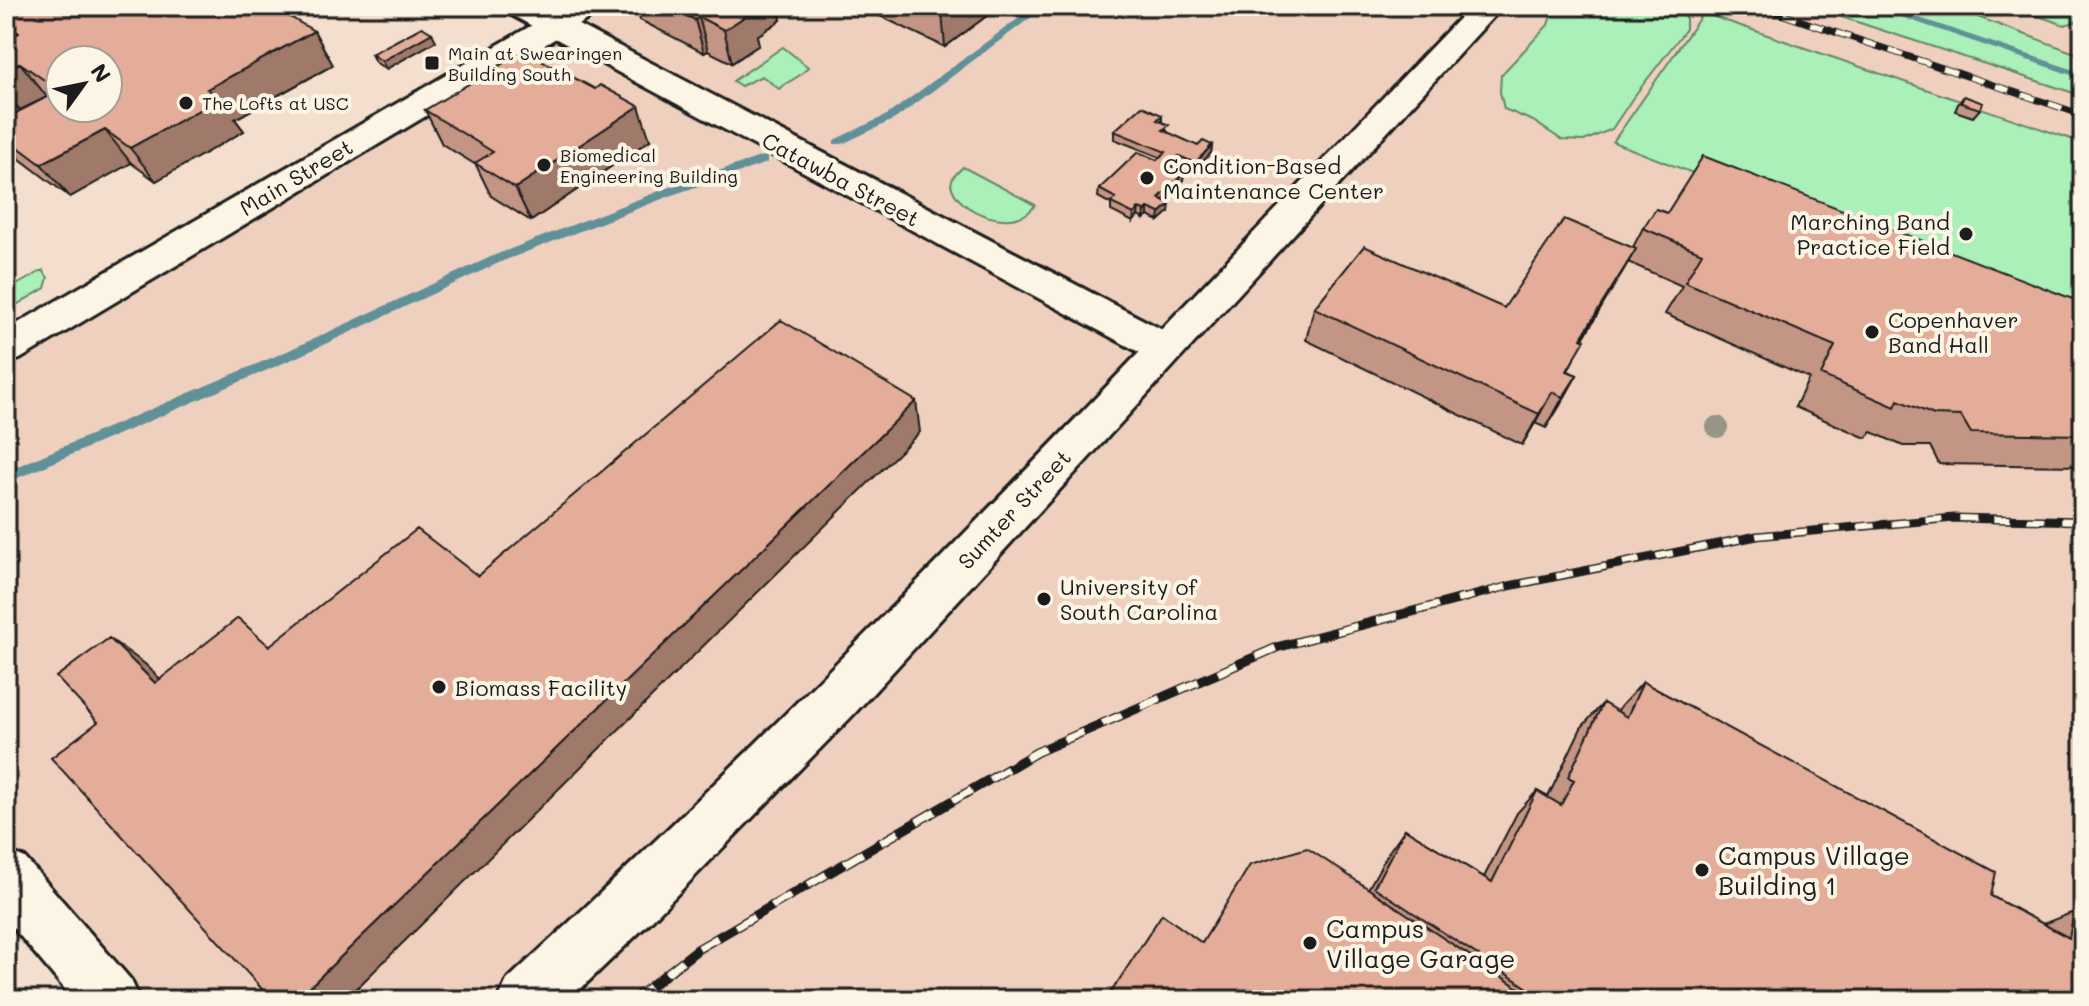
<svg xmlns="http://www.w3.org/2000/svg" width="2089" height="1006" viewBox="0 0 2089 1006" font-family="Mali,sans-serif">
  <rect width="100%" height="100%" fill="#f4dfce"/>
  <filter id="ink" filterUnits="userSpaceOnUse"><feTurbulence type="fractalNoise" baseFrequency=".0125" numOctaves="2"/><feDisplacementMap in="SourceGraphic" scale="16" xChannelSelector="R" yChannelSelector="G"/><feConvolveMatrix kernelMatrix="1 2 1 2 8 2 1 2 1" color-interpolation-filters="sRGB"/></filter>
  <g filter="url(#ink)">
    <!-- built -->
    <path fill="#efd0be" d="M517 6H2083V1000H127L6 852V346L551 25Z"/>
    <!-- green -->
    <path fill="#abefb9" stroke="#64866a" stroke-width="2" d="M1554 6H1666L1686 17V29L1632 99 1612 129 1584 141 1562 140 1533 121 1504 109 1500 92 1501 75 1548 25Z
      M1808 6H1948L2083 56V96Z
      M2025 6H2083V20L2064 25 2027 12Z
      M1703 13 2083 143V325L1613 142Z
      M783 47 808 67C800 79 789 79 779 89L762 76 741 86 733 81Z
      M963 167 1035 205C1018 234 956 214 951 184L953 177Z
      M43 270 48 278 45 288 6 311V291Z"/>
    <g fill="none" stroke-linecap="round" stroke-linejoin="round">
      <!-- stream -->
      <path fill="#609098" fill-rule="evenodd" d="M1035 6H1046L895 119 842 144H834V140L887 115Z
        M1869 6H1884L2083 73V79Z
        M763 156 767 157V163L675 194 503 261 295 358 6 483V471L285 352 495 255 667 188Z"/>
      <!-- minor casing -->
      <g stroke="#1c1c1c" stroke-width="6">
        <path id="minor" d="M504 6H542L1178 338 1184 348 1178 358 1164 363 1150 358 508 13Z"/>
      </g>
      <!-- tertiary casing -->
      <g stroke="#1c1c1c" stroke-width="6">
        <path id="tertiary" d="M565 6H602L598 13 20 359 6 364V330Z
          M1471 6H1503L853 715 650 922 569 1000H498L507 980C844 671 1154 335 1471 6Z
          M6 850 25 858 131 980 140 1000H74L6 919Z"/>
      </g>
      <!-- minor -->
      <use href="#minor" fill="#fcf5e5" fill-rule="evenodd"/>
      <!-- tertiary -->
      <use href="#tertiary" fill="#fcf5e5" fill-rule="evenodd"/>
      <!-- rail-far2 casing -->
      <g stroke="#1c1c1c" stroke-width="7">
        <path id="rail-far2" d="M1757 6 2083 115"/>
      </g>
      <!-- rail-far1 casing -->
      <g stroke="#1c1c1c" stroke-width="9">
        <path id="rail-far1" d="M1457 600 1509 586 1757 536 1954 518 2083 521"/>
      </g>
      <!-- rail casing -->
      <g stroke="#1c1c1c" stroke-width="10">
        <path id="rail" d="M633 1000 698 949 1037 752 1278 647 1464 598"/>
      </g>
      <!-- rail-far2 -->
      <use href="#rail-far2" stroke="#fcf5e5" stroke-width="5" stroke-dasharray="14" stroke-linecap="butt"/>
      <!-- rail-far1 -->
      <use href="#rail-far1" stroke="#fcf5e5" stroke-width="6" stroke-dasharray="17" stroke-linecap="butt"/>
      <!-- rail -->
      <use href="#rail" stroke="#fcf5e5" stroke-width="7" stroke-dasharray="21" stroke-linecap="butt"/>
    </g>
    <!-- trees -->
    <circle fill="#959686" cx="1717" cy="427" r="11"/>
    <!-- wall -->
    <path fill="#c39584" stroke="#1c1c1c" stroke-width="2" fill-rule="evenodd" d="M6 6 314 31 333 65 235 119 244 131 156 181 131 163 70 197 20 159 6 143V118L47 97 20 110 6 100V39L13 36 6 27ZM60 60 108 108H60Z
      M636 6H778L781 20 757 36 759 45 732 63 708 51 704 53 640 20Z
      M859 6H1000L945 47Z
      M436 41 386 69 375 62 371 54Z
      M1964 96 1980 109 1973 117 1955 111 1958 104Z
      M425 110 650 140 531 221 491 196 476 165 442 144Z
      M1162 115V121L1168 133 1198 146 1212 145 1211 153 1194 171 1178 164 1174 168 1183 181 1164 201 1169 212 1159 221 1148 216 1144 219 1138 216 1133 222 1111 211V204L1098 197 1099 189 1157 160 1160 157 1114 139V131Z
      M1667 213 2083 303V466L1939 464 1930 446H1903L1872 432 1866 438 1795 407 1809 378 1665 314 1682 286 1628 262 1583 339 1568 371 1577 375 1559 407 1546 428 1535 423 1522 445 1306 340 1314 308H1504L1633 247 1643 228Z
      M1643 682 1991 896 2043 924 2074 912 2083 1000H1106L1202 943 1368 889 1390 850 1405 829 1484 877 1517 813 1537 791 1548 797 1581 728 1603 703 1617 712 1620 707Z"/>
    <!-- shaded-wall -->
    <path fill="#9f796b" stroke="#1c1c1c" stroke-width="2" d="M744 6H778L781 20 757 36 759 45 732 63 724 30Z
      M952 6H1000L945 47 942 13Z
      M699 17 708 51 704 53 695 20Z
      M314 31 333 65 235 119 244 131 156 181 130 148 207 89Z
      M432 33 436 41 386 69 382 61Z
      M20 63 47 97 20 110 6 94V70Z
      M56 79 60 84V98L47 82Z
      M639 106 650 140 531 221 515 188Z
      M105 130 131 163 70 197 41 164Z
      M1212 145 1211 153 1194 171 1195 163Z
      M1179 156 1178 164 1168 174 1169 166Z
      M1184 173 1183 181 1158 206 1159 198Z
      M1170 204 1169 212 1159 221 1160 213Z
      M1139 208 1138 216 1133 222 1134 214Z
      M1148 208V216L1144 219 1145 211Z
      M1636 249 1617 281 1564 370 1581 338Z
      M1577 375 1559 407 1546 428 1563 397Z
      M1552 392 1535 423 1522 445 1539 414Z
      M916 401 920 432 345 1000H296Z
      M109 638 145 664 190 708 155 683Z"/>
    <!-- building -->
    <path fill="#e3ad99" stroke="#1c1c1c" stroke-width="2" d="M6 6H271L314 31 207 89 221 98 130 148 105 130 41 164 6 138V118L51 95 49 93 60 84V108H108V60H60V81L56 79 47 82 20 63 6 70V39L19 33 6 24V20L9 18 6 16Z
      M668 6H744L742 7 752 12 724 30 699 17 695 20Z
      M926 6H952L942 13Z
      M422 27 432 33 382 61 371 54Z
      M524 51 595 89 600 85 639 106 515 188 475 163 493 152 425 110Z
      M1964 96 1983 103 1980 109 1961 103Z
      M1142 106 1162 115 1157 120 1169 125 1163 130 1198 146 1203 141 1212 145 1195 163 1179 156 1169 166 1184 173 1159 198 1170 204 1160 213 1148 208 1145 211 1139 208 1134 214 1111 203 1116 198 1099 189 1138 152 1157 160 1166 152 1114 131Z
      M1703 156 2083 303V435L1971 433 1961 416 1934 415 1898 400 1895 407 1821 375 1835 346 1685 282 1702 253 1643 228 1656 209 1667 213Z
      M1564 219 1636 249 1581 338 1585 340 1567 371 1577 375 1563 397 1552 392 1539 414 1314 308 1364 246 1504 308Z
      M781 320 916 401 296 1000H272L51 758 98 722 56 677 109 638 155 683 238 618 269 646 417 529 478 576Z
      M1643 682 1996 872 1991 896 2069 938 2074 912 2083 917V1000H1546L1374 887 1405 829 1492 882 1537 791 1561 805 1574 780 1568 777 1603 703 1627 717Z
      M1307 848 1537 1000H1106L1162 914 1202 943 1250 865Z"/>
  </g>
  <!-- markers -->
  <g fill="#1c1c1c" stroke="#fcf5e5" stroke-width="3">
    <rect x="424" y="55" width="16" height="16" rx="4"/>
    <circle cx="186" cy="103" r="8"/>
    <circle cx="544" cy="165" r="8"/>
    <circle cx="1147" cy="178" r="8"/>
    <circle cx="1966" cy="234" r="8"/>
    <circle cx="1872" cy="332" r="8"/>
    <circle cx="1044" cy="599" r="8"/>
    <circle cx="439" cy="687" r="8"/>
    <circle cx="1702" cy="870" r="8"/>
    <circle cx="1310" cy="943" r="8"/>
  </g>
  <g text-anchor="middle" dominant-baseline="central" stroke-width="8" stroke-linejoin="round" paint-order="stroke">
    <!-- far-poi labels -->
    <g font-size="18" fill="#1c1c1c" stroke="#fcf5e5" text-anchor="start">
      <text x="448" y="53">Main at Swearingen<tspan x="448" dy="21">Building South</tspan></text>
      <text x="202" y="103">The Lofts at USC</text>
      <text x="560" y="155">Biomedical<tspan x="560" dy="21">Engineering Building</tspan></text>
    </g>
    <!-- poi labels -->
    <g font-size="22" fill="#1c1c1c" stroke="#fcf5e5" text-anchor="start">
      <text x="1163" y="165">Condition-Based<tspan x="1163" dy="25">Maintenance Center</tspan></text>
      <text x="1950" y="221" text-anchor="end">Marching Band<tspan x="1950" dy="25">Practice Field</tspan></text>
      <text x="1888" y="319">Copenhaver<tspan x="1888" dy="25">Band Hall</tspan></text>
      <text x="1060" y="586">University of<tspan x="1060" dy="25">South Carolina</tspan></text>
      <text x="455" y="687">Biomass Facility</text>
    </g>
    <!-- street labels -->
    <g font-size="22" fill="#1c1c1c" stroke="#fcf5e5">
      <text transform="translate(296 177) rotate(-31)">Main Street</text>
      <text transform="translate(841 179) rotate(28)">Catawba Street</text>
      <text transform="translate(1014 509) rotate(-47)">Sumter Street</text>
    </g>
    <!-- near-poi labels -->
    <g font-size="26" fill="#1c1c1c" stroke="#fcf5e5" text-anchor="start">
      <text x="1718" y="855">Campus Village<tspan x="1718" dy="30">Building 1</tspan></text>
      <text x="1326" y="928">Campus<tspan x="1326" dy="30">Village Garage</tspan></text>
    </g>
  </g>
  <!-- margin -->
  <rect width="2089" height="1006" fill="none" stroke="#fcf5e5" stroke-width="32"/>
  <rect x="16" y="16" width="2057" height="974" fill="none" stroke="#1c1c1c" stroke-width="3" filter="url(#ink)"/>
  <!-- north arrow -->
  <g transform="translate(84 84) rotate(57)"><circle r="38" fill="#fcf5e5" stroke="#a29e95" stroke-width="2"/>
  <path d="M0-6L14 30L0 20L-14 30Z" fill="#1c1c1c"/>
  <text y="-12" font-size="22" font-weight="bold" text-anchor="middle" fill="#1c1c1c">N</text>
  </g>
</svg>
